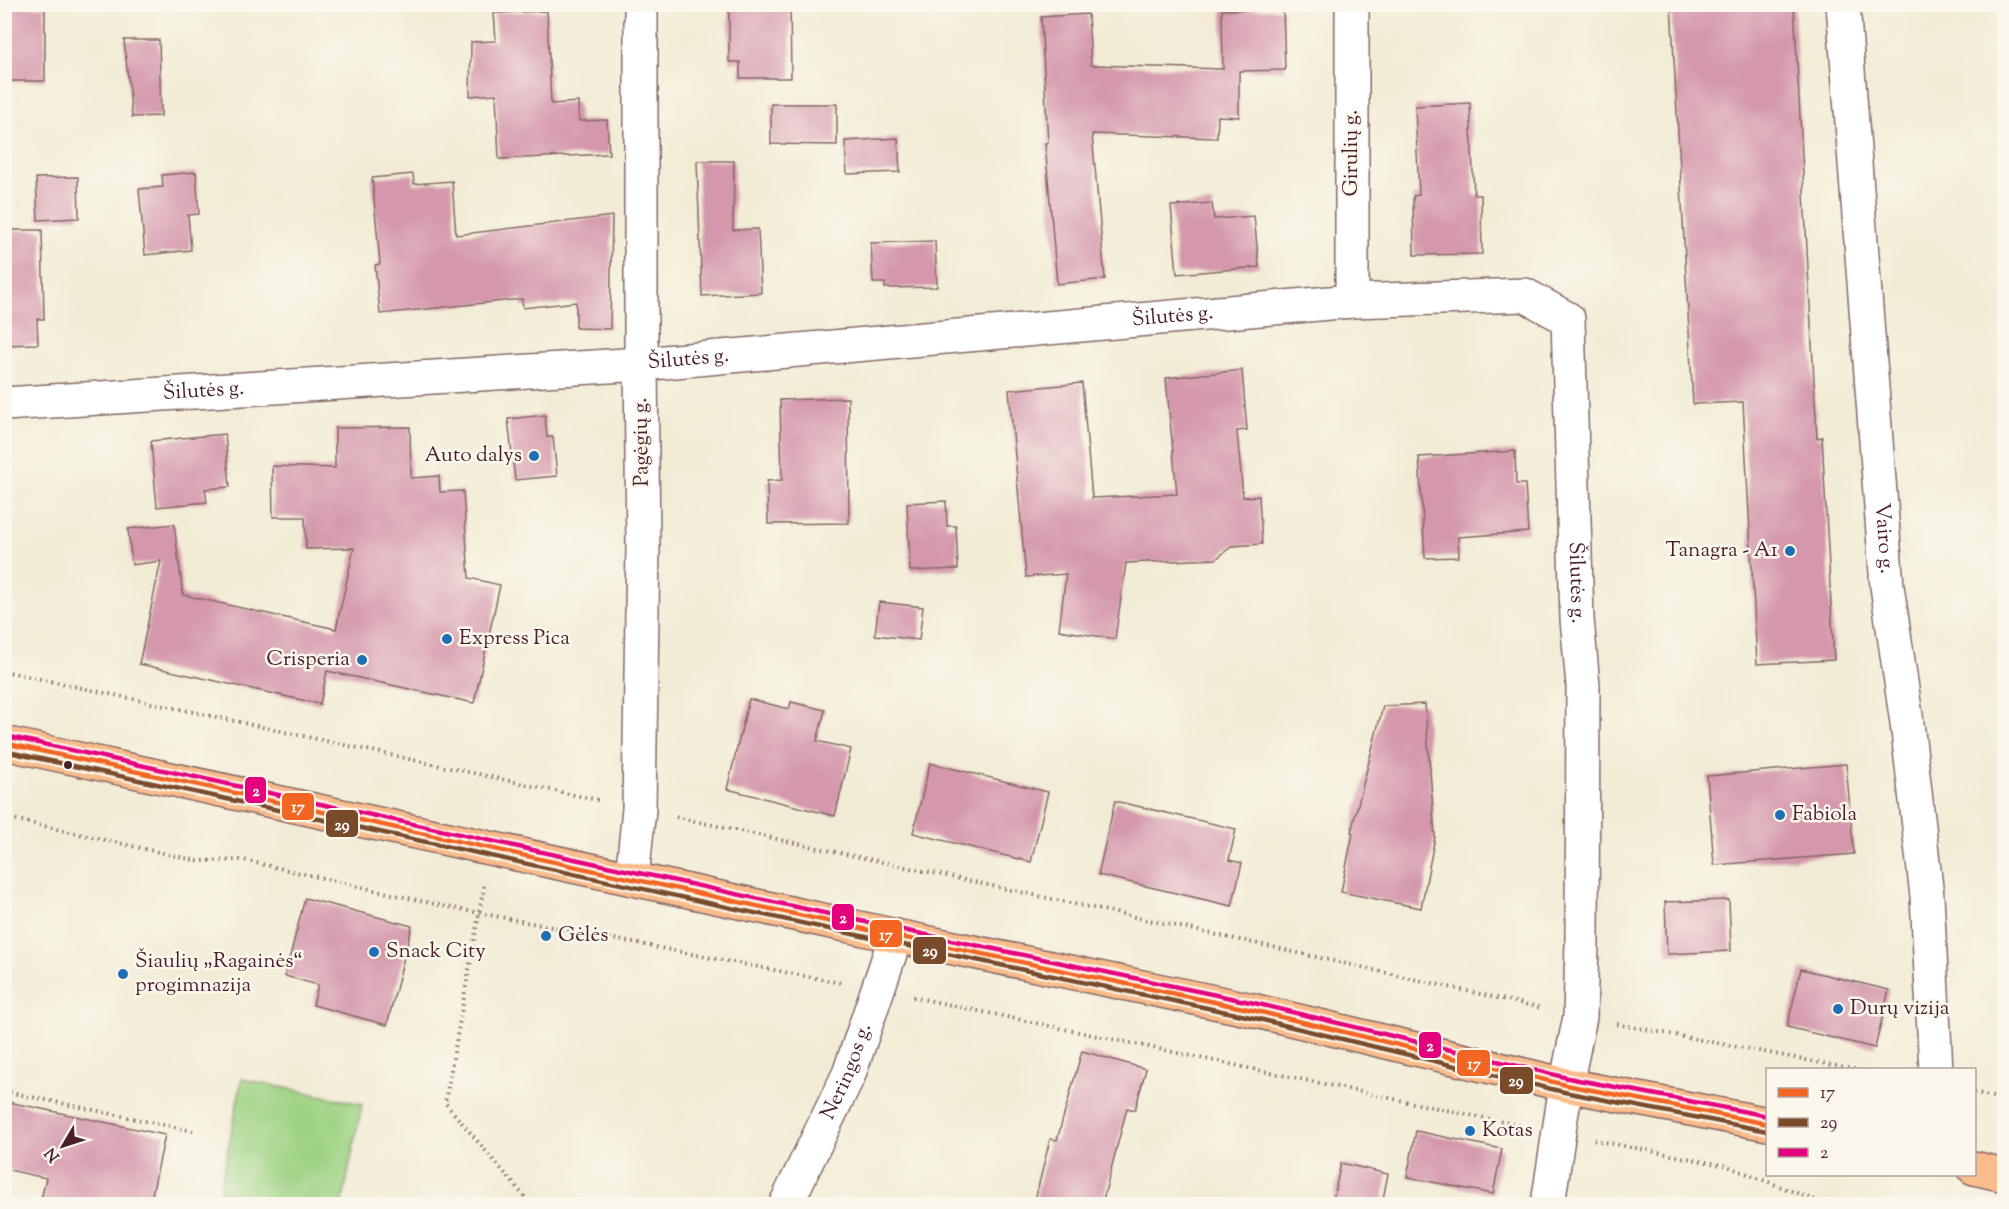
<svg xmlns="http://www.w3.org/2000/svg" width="2009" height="1209" viewBox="0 0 2009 1209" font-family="'Sorts Mill Goudy',serif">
  <rect width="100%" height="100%" fill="#fbf7ec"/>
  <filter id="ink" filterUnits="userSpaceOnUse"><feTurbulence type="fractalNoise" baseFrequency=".0167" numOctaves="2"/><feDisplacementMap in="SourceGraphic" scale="12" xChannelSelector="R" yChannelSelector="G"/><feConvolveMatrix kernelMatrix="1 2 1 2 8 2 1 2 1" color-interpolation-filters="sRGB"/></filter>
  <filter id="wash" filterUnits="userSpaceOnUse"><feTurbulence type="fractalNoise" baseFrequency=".008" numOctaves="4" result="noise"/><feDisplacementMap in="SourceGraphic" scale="24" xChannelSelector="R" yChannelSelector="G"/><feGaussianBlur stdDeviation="1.35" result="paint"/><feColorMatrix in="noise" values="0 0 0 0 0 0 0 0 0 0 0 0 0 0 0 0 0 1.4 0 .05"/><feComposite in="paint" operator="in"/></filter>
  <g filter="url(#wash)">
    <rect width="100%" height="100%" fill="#f2ecd6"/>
    <!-- green -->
    <path fill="#9fd384" stroke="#747958" stroke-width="1.5" d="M242 1079 362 1104 342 1204H217Z"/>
    <g id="blocks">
      <!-- building -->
      <path fill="#d497ab" d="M740 4H790L791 78H740V62H729V6L740 7Z
        M1671 4H1794L1817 438 1822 437 1834 660 1757 664 1743 402 1693 404Z
        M4 7H45V81H4Z
        M1283 9 1285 70 1239 71V117L1218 116 1217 138 1092 134 1105 279 1057 284 1045 143H1048L1041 17 1088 14 1091 65 1223 69 1222 10Z
        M547 11 551 104 578 102 579 121 607 120 609 154 499 159 496 94 470 96 471 42 496 41 494 13Z
        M124 40H159L161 116 132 117Z
        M1470 103 1474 195H1481L1482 254 1414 255 1413 196 1419 195 1415 106Z
        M771 104H837V145L771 144Z
        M898 138 900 172 847 174 845 141Z
        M697 161H734L733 230 758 229 761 293 702 296Z
        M196 172 199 214 188 215 191 250 145 255 139 189 163 187 162 175Z
        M413 174 414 184 452 181 456 235 612 216 610 329 576 328V302L523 308 522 299 380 314 375 265 380 264 372 178Z
        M78 177 79 218 38 220 36 178Z
        M1212 203 1214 219 1254 216 1259 267 1177 274 1171 206Z
        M4 230H42L44 319H37L38 344 4 345Z
        M935 241 937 287 885 288V283H873L871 243Z
        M1242 370 1247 430 1237 431 1243 497 1259 496 1262 544 1232 546 1216 559 1126 563 1115 639 1059 630 1066 574 1026 577 1009 390 1082 383 1092 498 1177 494 1166 378Z
        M848 398 849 523 768 524 767 481 782 480 780 400Z
        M545 415 547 437H553L557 476 515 480 508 419Z
        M410 427 411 478 439 476 440 492 463 491 469 578 500 585 474 703 327 671 320 704 139 664 161 561 132 565 128 529 174 524 183 595 336 629 354 548 306 549 305 517H273L272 466 335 468V428Z
        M225 434 230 487 205 489 207 502 157 507 151 441Z
        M1515 451 1516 484H1525L1528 532 1458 537 1459 557 1425 558 1419 457Z
        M946 501 947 526H956L958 569 910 571 907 503Z
        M879 602 923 607 919 640 875 635Z
        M749 699 789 709 791 702 825 710 817 741 851 749 835 816 727 789Z
        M1425 704 1435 837 1421 908 1341 892 1353 833 1351 832 1383 706Z
        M930 763 1048 792 1031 862 913 833Z
        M1846 764 1854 854 1714 865 1707 776Z
        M1115 801 1236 829 1229 860 1242 863 1232 906 1098 875Z
        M305 898 412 926 387 1025 313 1005 318 985 285 976Z
        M1729 900 1731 951 1667 954 1665 902Z
        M1801 969 1889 990 1875 1048 1787 1027Z
        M1082 1051 1146 1069 1135 1110 1127 1108 1102 1204H1034L1050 1139 1057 1140Z
        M4 1101 165 1135 150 1204H40L46 1178 4 1169Z
        M1416 1131 1502 1149 1493 1194 1407 1177Z
        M1341 1163 1388 1174 1382 1204H1332Z"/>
    </g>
  </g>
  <g filter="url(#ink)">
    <use href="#blocks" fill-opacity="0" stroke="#856767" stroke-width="1.5"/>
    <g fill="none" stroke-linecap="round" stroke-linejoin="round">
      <!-- minor casing -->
      <g stroke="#856767" stroke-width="36">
        <g id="minor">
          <path d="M1352 4V301"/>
          <path id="s1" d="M1843 4 1887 586 1907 723 1927 896 1936 1070"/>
          <path id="s2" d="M4 404 641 364 1352 301 1525 295 1568 319 1577 619 1583 686 1582 943 1580 1017 1566 1085 1548 1204"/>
          <path d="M632 878 639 809 643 546 641 364V4"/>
          <path id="s3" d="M786 1204 849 1074 896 936"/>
        </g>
      </g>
      <!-- trunk casing -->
      <g stroke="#856767" stroke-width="36">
        <path id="trunk" d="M4 743 896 936 1248 1009 1566 1085 1768 1124
          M1974 1168 2004 1175"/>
      </g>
      <!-- path -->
      <path stroke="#856767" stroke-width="4" stroke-dasharray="1.5 4.5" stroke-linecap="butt" d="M4 671 602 801
        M4 817 198 861 244 860 448 907 841 983
        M676 817 1263 945 1542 1008
        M484 886 445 1103 531 1204
        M913 997 1522 1126
        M1617 1024 1858 1070
        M4 1091 193 1131
        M1974 1092 2004 1100
        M1594 1140 1727 1166 1825 1204"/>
      <!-- minor -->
      <use href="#minor" stroke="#fff" stroke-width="33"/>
      <!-- trunk -->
      <use href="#trunk" stroke="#f9bc8a" stroke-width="33"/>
      <!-- bus-1 casing -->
      <g stroke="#fbf7ec" stroke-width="9">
        <path id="bus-1" d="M4 743 896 936 1248 1009 1566 1085 1768 1124"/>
      </g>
      <!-- bus-2 casing -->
      <g stroke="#fbf7ec" stroke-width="9">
        <path id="bus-2" d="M4 751 894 943 1246 1016 1564 1092 1767 1131"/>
      </g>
      <!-- bus-3 casing -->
      <g stroke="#fbf7ec" stroke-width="9">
        <path id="bus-3" d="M6 736 898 929 1250 1002 1568 1078 1768 1116"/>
      </g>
      <!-- bus-1 -->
      <use href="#bus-1" stroke="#f26522" stroke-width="4.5"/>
      <!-- bus-2 -->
      <use href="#bus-2" stroke="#7a4b2a" stroke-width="4.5"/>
      <!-- bus-3 -->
      <use href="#bus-3" stroke="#e5007d" stroke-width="4.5"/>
    </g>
  </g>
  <!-- markers -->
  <g fill="#1f6fb2" stroke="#fbf7ec" stroke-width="2">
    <circle cx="534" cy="456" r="6"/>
    <circle cx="1790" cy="551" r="6"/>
    <circle cx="447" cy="639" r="6"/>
    <circle cx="362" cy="660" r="6"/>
    <circle cx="1780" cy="815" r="6"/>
    <circle cx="546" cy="936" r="6"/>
    <circle cx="374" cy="952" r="6"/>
    <circle cx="123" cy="974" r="6"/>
    <circle cx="1838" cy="1009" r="6"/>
    <circle cx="1470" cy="1131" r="6"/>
  </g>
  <circle fill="#4a1f2b" stroke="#fbf7ec" stroke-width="2" cx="68" cy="765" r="5"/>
  <g text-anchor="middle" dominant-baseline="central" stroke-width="5" stroke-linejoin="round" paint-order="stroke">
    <!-- street labels -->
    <g font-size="21" fill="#4a1f2b" stroke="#fbf7ec">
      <text transform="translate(1352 153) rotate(-90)">Girulių g.</text>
      <text stroke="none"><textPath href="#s2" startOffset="1172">Šilutės g.</textPath></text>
      <text stroke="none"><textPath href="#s2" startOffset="686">Šilutės g.</textPath></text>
      <text stroke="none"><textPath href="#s2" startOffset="200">Šilutės g.</textPath></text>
      <text transform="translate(642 442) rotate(-91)">Pagėgių g.</text>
      <text stroke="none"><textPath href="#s1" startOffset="536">Vairo g.</textPath></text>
      <text stroke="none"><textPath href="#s2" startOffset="1838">Šilutės g.</textPath></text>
      <text stroke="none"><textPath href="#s3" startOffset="146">Neringos g.</textPath></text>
    </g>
    <!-- poi labels -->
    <g font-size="21" fill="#4a1f2b" stroke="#fbf7ec" text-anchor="start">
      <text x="522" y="456" text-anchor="end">Auto dalys</text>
      <text x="1778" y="551" text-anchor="end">Tanagra - A1</text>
      <text x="459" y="639">Express Pica</text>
      <text x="350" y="660" text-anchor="end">Crisperia</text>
      <text x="1792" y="815">Fabiola</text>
      <text x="558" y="936">Gėlės</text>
      <text x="386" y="952">Snack City</text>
      <text x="135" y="962">Šiaulių „Ragainės“<tspan x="135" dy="24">progimnazija</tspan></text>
      <text x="1850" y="1009">Durų vizija</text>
      <text x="1482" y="1131">Kotas</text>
    </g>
  </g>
  <g stroke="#fbf7ec" stroke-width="2">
    <rect x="244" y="776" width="23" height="28" rx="6" fill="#e5007d"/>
    <rect x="281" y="792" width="34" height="29" rx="6" fill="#f26522"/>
    <rect x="325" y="809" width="34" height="29" rx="6" fill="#7a4b2a"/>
    <rect x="831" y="903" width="24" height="28" rx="6" fill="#e5007d"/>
    <rect x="869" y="919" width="34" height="29" rx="6" fill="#f26522"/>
    <rect x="912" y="936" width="35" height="29" rx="6" fill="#7a4b2a"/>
    <rect x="1418" y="1031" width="24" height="28" rx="6" fill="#e5007d"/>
    <rect x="1456" y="1049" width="35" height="28" rx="6" fill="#f26522"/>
    <rect x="1499" y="1066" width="35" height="29" rx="6" fill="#7a4b2a"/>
  </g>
  <g font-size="16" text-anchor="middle" font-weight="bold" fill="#fff">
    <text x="256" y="796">2</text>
    <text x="298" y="812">17</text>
    <text x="342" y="830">29</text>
    <text x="843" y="923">2</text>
    <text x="886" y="940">17</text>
    <text x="930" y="956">29</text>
    <text x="1430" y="1051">2</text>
    <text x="1474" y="1069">17</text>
    <text x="1516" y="1086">29</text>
  </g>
  <!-- margin -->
  <rect width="2009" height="1209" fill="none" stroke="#fbf7ec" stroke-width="24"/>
  <!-- legend -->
  <rect x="1766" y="1068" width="210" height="108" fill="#fbf7ec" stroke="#b4a19f" stroke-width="1.5"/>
  <rect x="1778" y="1088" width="30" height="9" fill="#f26522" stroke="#b4a19f" stroke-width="1.5"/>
  <text x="1820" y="1098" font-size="18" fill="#4a1f2b">17</text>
  <rect x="1778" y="1118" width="30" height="9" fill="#7a4b2a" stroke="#b4a19f" stroke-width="1.5"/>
  <text x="1820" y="1128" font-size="18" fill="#4a1f2b">29</text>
  <rect x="1778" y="1148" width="30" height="9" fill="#e5007d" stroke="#b4a19f" stroke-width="1.5"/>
  <text x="1820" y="1158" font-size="18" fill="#4a1f2b">2</text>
  <!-- north arrow -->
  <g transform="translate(63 1146) rotate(231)" stroke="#fbf7ec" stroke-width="4.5" paint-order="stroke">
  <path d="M0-4.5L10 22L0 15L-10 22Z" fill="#4a1f2b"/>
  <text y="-9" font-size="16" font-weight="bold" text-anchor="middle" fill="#4a1f2b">N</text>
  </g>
</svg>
